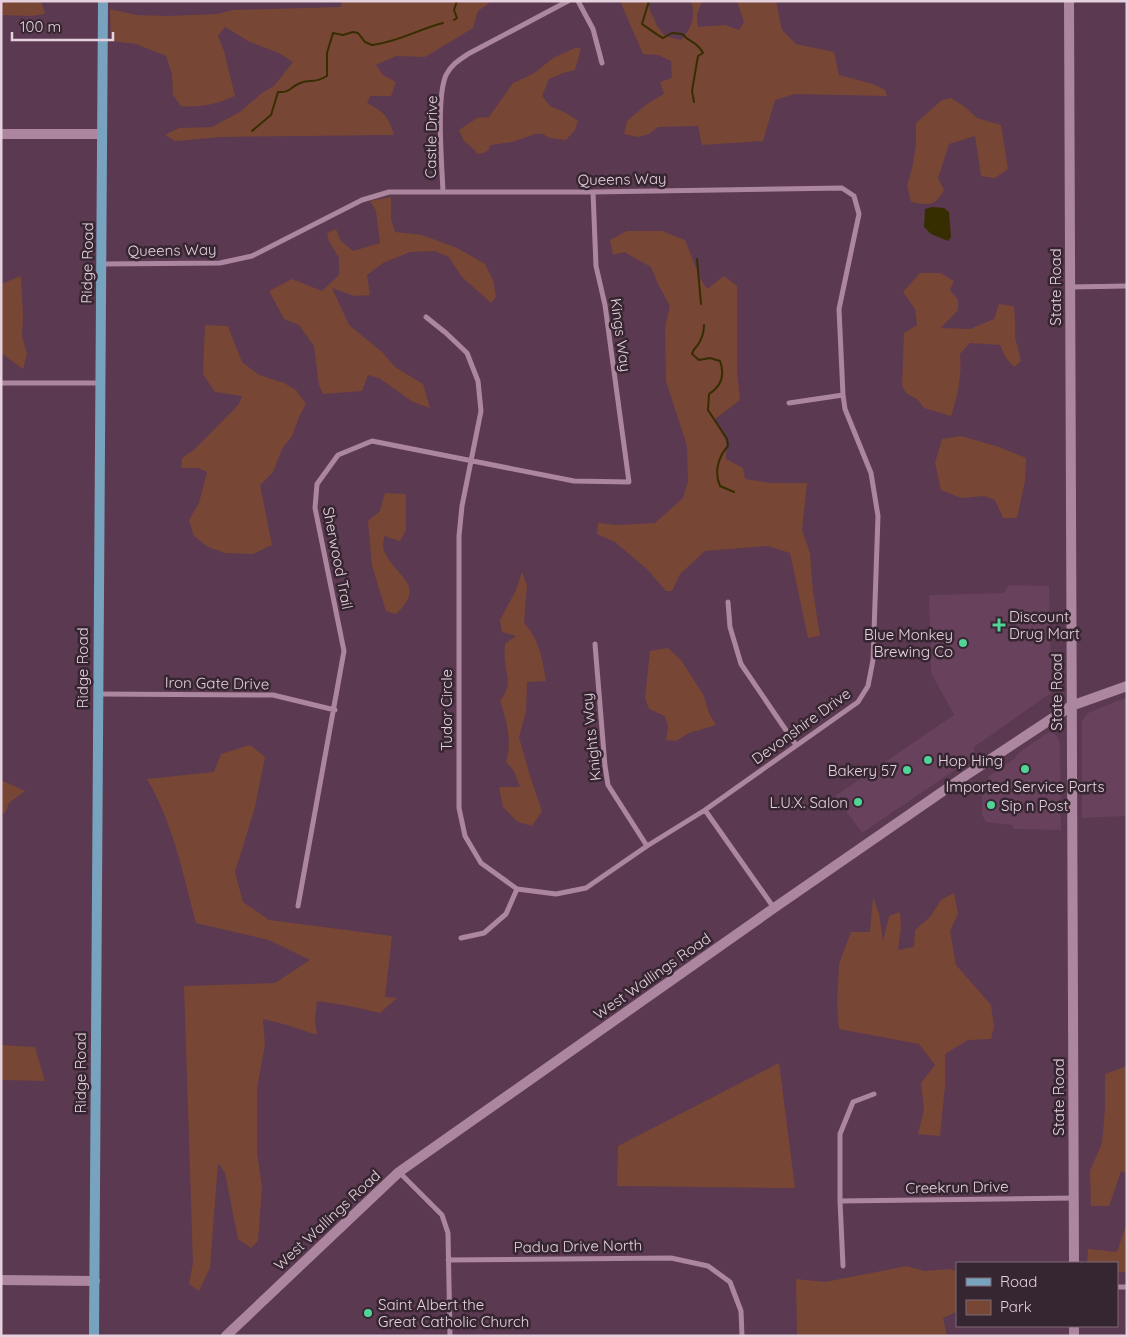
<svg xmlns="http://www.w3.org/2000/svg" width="1128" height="1337" viewBox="0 0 1128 1337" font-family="Quicksand,sans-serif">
  <rect width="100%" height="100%" fill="#5b3950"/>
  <!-- built -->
  <path fill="#68415c" d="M1009 585 1049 586 1052 692 974 747V757L862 833 835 796 954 715 931 673 929 595 1004 593Z
    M1127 697V816L1082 818V721L1088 713Z
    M1049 732 1054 733 1058 738 1060 744 1061 830 1013 829 1012 825 986 822 982 815V796L988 777 1015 758 1018 753Z"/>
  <!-- green -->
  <path fill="#784635" d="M1 1H41L45 14 31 16 1 15Z
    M342 1H492L478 11 473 28 425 57 396 56 376 65 383 75 396 82 391 96H370L367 103C383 111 389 117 394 135L221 137 175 141 165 135 179 128 212 127 240 112 262 93 274 86 293 62 279 53 250 42 225 27 218 36 224 51 235 96C217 104 200 108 181 106L173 95 172 74 166 56 136 44 111 41 110 9 136 15 166 16 218 14 232 10 341 7Z
    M620 1H646L657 26 665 36 681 40C692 28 696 17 691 1H702L697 14 698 27 725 25 739 30 744 22 737 1H776L782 30 796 44 834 52 839 75 873 84 885 90 887 96 795 94 775 100 763 141 702 145 698 126 658 127 649 134 638 137 624 134 627 121 647 104 664 94 660 82 672 78 671 61 658 55 643 54Z
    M575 48H581L575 70 563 73 549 79 542 96 550 106 566 113 578 121 575 130 566 140 550 138 543 134H535L512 142 491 145C488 152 485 153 477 154L475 150 464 141 459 130 477 118 489 117 513 83 533 74 553 58Z
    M951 98 965 107 977 118 1001 125 1008 169 995 178 981 176 975 136 949 144 938 178 944 190C935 207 929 205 911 202L907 185 912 169 916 145V123L942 100Z
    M391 197V219L395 232 422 235 457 248 485 264 493 280 496 297 491 303 461 276 449 257 435 251 410 252 383 263 367 275 370 295 354 296 332 288 349 325 382 352 395 367 423 384 430 408 413 402 379 378 368 375 362 391 323 394 319 385 314 346 299 325 284 319 269 291 292 279 322 291 339 275V258L329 241 327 233 336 229 340 240 353 251 380 243 376 211 370 201Z
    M627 231H662L685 240 700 278 707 289 724 276 737 286V370L740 400 715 419 726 441V459L743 468 745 479 771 483H807L802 530 810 553 813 592 820 636 808 638 790 553 768 546 705 551 680 574 672 591H666L648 570 615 542 597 534 598 523 617 525 655 523 683 498 688 481 687 446 666 381 665 327 670 306 658 284 651 267 624 252 613 255 610 240Z
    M920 273H940L954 281 950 290 958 300V310L941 328 970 329 994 319 999 304 1014 306 1015 321V337L1021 361 1014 367 1006 358 1000 345 970 343 960 354C962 376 958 395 951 416L924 408 918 400 906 393 902 386 904 333 917 325 915 309 903 292Z
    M21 276 23 315 22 336 27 354 23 369 1 353V284Z
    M205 325 228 326 242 362 259 375 284 383 296 390 306 404 299 417 292 436 282 449 273 472 260 485 272 545 253 554 225 553 208 547 194 536 189 520 199 503 207 472 199 468H181L182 458 195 449 239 404 242 396 215 392 203 374Z
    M961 436 999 447 1026 458 1025 481 1017 518H1003L995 500 984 496 961 498 941 490 935 463 942 439Z
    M385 493 406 494V530L400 541 384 536C384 541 382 547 384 551 395 577 428 584 396 614L386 611 372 566 368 521 380 511Z
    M522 572 527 585 524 623C539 638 543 661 546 681L527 682 526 712 519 737 530 776 542 811 532 826 518 822 503 807 499 787H520L514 771 506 762C512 743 507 720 500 701 512 685 507 679 505 661 504 655 505 649 505 644L516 636 502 632 500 620 516 590Z
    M668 648 681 660 703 694 709 713 716 725 689 733 676 741 666 740 668 727 665 716 649 709 645 698 650 651Z
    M250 745 265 757 255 807 235 872 243 902 269 920 392 936 385 997 397 998 380 1013 350 1006 317 1001 315 1019 317 1035 287 1025 263 1019 265 1045 257 1088V1152L262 1188 258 1241 251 1248 238 1239 225 1173 218 1163 210 1268 199 1291 189 1284 193 1263 184 986 275 983 310 960 269 940 196 923C183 874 173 823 147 779L214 772 221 754Z
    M1 780 25 791 9 803 5 813H1Z
    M954 893 958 914 950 931 956 965 991 1005 994 1027 991 1039 968 1040 945 1054V1086L940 1136 918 1134 924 1110 921 1083 935 1065 919 1044 839 1029 837 1004 839 964 851 932H870L873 897 879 914 883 941 889 916 900 912 901 927 898 950 914 947 915 930 930 917 941 900Z
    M1 1045 35 1047 45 1081 1 1080Z
    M779 1063 795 1188 617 1186 618 1146Z
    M1127 1066V1173L1121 1171 1109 1206H1091L1090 1171 1102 1143 1105 1109V1074Z
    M1127 1222V1272H1117V1263H1087L1088 1249 1117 1252Z
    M907 1266 924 1271 950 1269 957 1271V1309L954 1313 943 1318 947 1336H797L796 1279 825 1282Z"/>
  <!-- water -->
  <path fill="#362e00" d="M932 207 944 208 949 212 951 237 948 241 931 234 924 227 925 209Z"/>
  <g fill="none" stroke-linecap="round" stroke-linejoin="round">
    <!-- stream -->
    <path stroke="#362e00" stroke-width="2" d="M649 1 642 24C645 26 660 37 663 38L672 33 682 34C690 43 697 41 703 53L698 56 692 91 694 102
      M454 20 457 18 454 10 457 1
      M252 131 271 115 278 92C291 93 290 87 300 83 310 79 314 84 327 76V53L333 33 343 35 353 32 358 33 365 42 372 45C398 42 419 29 443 23
      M697 259 701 304
      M704 325C704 332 702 338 699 343 696 348 693 349 692 354L699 360 710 358 720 361C725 375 722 386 709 394L708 410 727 439 728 446C718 457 714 472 720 486L734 492"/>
    <!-- street -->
    <path stroke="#ac869f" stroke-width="5" d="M578 1 593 29 602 63
      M443 192C442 165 436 98 446 75 451 65 459 60 468 54L568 1
      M102 264 220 263 252 256 362 200 389 192H593L842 188 854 196 859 214 839 309 843 395 845 409 871 473 878 516 873 660 868 686 858 702 705 810 647 846 586 888 556 894 517 889 481 863 465 836 459 808V536L462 506 481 411 478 381 467 353 446 333 426 317
      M1070 287 1127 286
      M1 383H100
      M789 403 843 395
      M728 602 730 627 741 664 796 745
      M595 644 605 766 608 785 647 846
      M98 694 273 695 335 710
      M705 810 774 908
      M298 906 344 651 315 508 317 484 338 455 372 441 574 481 629 482 605 305 596 266 593 192
      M461 938 484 933 506 914 517 889
      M399 1172 442 1215 448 1233 450 1336
      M840 1201 1074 1198
      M448 1260 671 1258 708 1266 730 1282 741 1311 742 1336
      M843 1266 840 1201V1134L853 1102 874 1094
      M1117 1287H1127"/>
    <!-- secondary -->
    <path stroke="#ac869f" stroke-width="10" d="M1069 1 1074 1263
      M1 134H102
      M1 1280 95 1281
      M1074 1326V1336
      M226 1336 399 1172 774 908 965 776 1071 706 1127 686"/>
    <!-- primary -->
    <path stroke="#78a3bf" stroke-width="10" d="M94 1336 103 1"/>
  </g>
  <!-- markers -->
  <g fill="#52d397" stroke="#362631" stroke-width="2">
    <path d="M996.5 617.5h5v5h5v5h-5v5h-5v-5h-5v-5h5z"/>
    <circle cx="963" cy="643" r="5"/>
    <circle cx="928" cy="760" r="5"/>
    <circle cx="1025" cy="769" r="5"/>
    <circle cx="907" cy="770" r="5"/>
    <circle cx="858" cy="802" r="5"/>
    <circle cx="991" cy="805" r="5"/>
    <circle cx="368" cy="1313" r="5"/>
  </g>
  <g text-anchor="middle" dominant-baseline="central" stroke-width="5" stroke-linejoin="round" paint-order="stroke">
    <!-- street labels -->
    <g font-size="15" fill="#e6d1de" stroke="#362631">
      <text transform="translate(431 137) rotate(-89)">Castle Drive</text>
      <text transform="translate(622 179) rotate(-1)">Queens Way</text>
      <text transform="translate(172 250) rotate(-1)">Queens Way</text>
      <text transform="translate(87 263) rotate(-89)">Ridge Road</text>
      <text transform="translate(1055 287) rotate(-90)">State Road</text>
      <text transform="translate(621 335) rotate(82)">Kings Way</text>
      <text transform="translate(338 558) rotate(79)">Sherwood Trail</text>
      <text transform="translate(82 668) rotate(-90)">Ridge Road</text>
      <text transform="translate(217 683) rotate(1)">Iron Gate Drive</text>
      <text transform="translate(1056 692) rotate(-90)">State Road</text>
      <text transform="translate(446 710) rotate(-90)">Tudor Circle</text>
      <text transform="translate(801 726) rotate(-36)">Devonshire Drive</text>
      <text transform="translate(591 737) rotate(-96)">Knights Way</text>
      <text transform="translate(652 976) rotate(-35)">West Wallings Road</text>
      <text transform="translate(80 1073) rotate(-90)">Ridge Road</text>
      <text transform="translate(1058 1097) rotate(-90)">State Road</text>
      <text transform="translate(957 1187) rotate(-1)">Creekrun Drive</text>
      <text transform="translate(327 1220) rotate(-43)">West Wallings Road</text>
      <text transform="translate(578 1246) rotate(-1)">Padua Drive North</text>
    </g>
    <!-- poi labels -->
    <g font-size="15" fill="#e6d1de" stroke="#362631" text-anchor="start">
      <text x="1009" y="616">Discount<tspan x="1009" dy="17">Drug Mart</tspan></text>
      <text x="953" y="634" text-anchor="end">Blue Monkey<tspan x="953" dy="17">Brewing Co</tspan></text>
      <text x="938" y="760">Hop Hing</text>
      <text x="897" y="770" text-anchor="end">Bakery 57</text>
      <text x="1025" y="786" text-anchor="middle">Imported Service Parts</text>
      <text x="848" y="802" text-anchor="end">L.U.X. Salon</text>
      <text x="1001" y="805">Sip n Post</text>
      <text x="378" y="1304">Saint Albert the<tspan x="378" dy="17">Great Catholic Church</tspan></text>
    </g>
  </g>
  <!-- border -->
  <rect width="1128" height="1337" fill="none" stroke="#e6d1de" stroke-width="5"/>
  <!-- legend -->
  <rect x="956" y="1262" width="162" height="65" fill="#362631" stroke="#7c6a76"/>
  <rect x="966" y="1278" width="25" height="8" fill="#78a3bf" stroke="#7c6a76"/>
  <text x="1000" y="1287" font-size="15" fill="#e6d1de">Road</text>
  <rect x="966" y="1300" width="25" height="15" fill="#784635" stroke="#7c6a76"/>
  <text x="1000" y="1312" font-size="15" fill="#e6d1de">Park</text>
  <!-- scale -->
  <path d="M12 32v8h101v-8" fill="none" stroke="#e6d1de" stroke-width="2.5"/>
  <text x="20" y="32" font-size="15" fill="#e6d1de" stroke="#362631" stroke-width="4" paint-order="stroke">100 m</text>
</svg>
